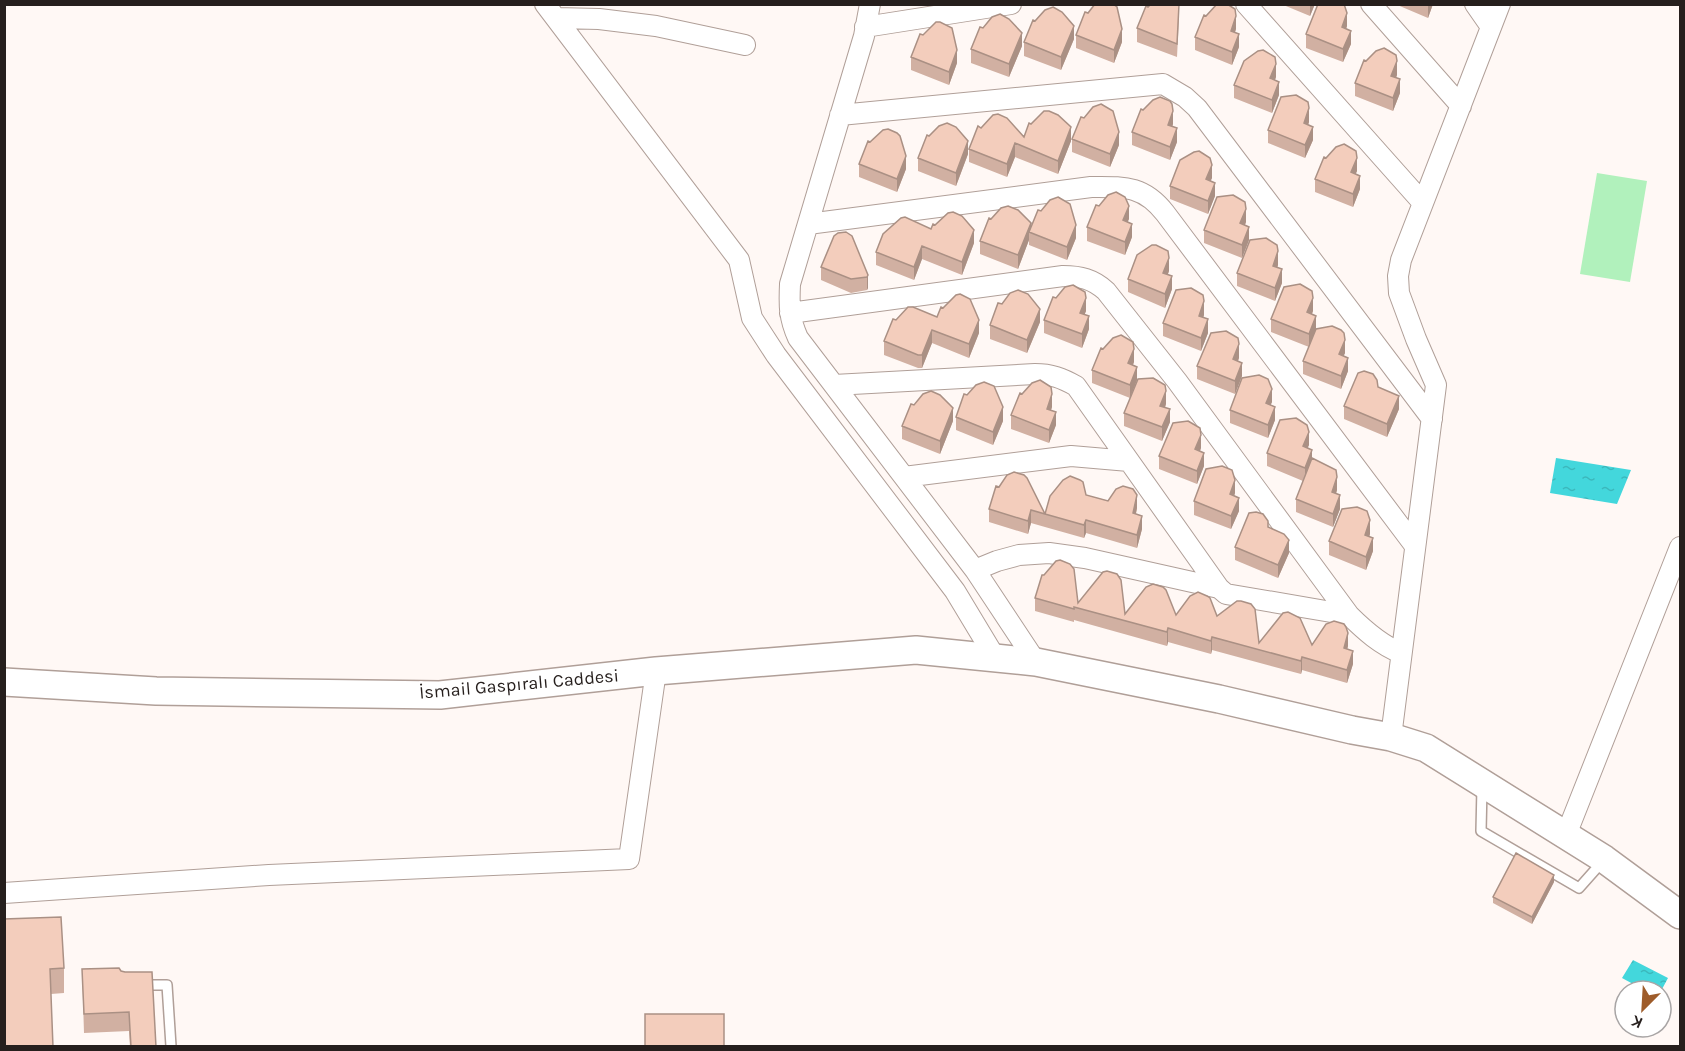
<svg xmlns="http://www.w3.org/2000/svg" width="1685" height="1051" viewBox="0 0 1685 1051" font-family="Karla,sans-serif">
  <defs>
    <pattern id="water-ripples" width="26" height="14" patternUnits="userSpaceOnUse" patternTransform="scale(1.5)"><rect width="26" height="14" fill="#43d7dc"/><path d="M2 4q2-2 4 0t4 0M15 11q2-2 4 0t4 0" fill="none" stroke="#3bb8bc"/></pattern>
  </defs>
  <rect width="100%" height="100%" fill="#fff8f5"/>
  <!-- pitch -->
  <path fill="#b1f1bc" d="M1597 173 1647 181 1630 282 1580 274Z"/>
  <!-- water -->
  <path fill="url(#water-ripples)" d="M1556 458 1631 470 1617 504 1550 493Z
    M1633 960 1668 978 1661 991H1646L1622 978Z"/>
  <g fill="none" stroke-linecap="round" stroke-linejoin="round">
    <!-- service casing -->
    <g stroke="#b09f98" stroke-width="12">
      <path id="service" d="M1482 787 1481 831 1579 888 1603 861
        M141 985H167L171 1046"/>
    </g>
    <!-- minor casing -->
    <g stroke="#b09f98" stroke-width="22">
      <path id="minor" d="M545 4 739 260 752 318 776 355 955 591 996 659
        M870 4 864 36 790 284C789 306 789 318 798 338L975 570 1036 662
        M1246 4 1423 203
        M1371 4 1461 106
        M1475 4 1491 27
        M556 18 599 19 656 26 745 45
        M865 27 1011 4
        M840 115 1163 84 1185 97 1197 108 1432 419
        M808 224 1091 187C1124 187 1143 185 1165 213L1415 546
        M790 313 1063 276C1080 276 1093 279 1106 291L1177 381 1349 615C1365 631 1381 645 1401 653
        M834 385 1035 374C1051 374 1062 378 1076 386L1219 588 1226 594 1349 615
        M904 477 1071 456 1129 461
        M975 570 997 561 1019 555 1049 553 1085 558 1219 588
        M1391 737 1436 385 1416 339 1399 293 1398 276 1401 260 1500 4
        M1566 835 1680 547
        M4 893 269 875 629 859 656 671"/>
    </g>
    <!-- secondary casing -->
    <g stroke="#b09f98" stroke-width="30">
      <path id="secondary" d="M4 682 156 691 440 695 656 671 916 650 1036 662 1219 699 1352 730 1391 737 1426 748 1604 859 1680 915"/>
    </g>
    <!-- service -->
    <use href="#service" stroke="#fff" stroke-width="9"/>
    <!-- minor -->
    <use href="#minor" stroke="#fff" stroke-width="20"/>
    <!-- secondary -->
    <use href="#secondary" stroke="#fff" stroke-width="27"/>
  </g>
  <!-- wall -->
  <path fill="#d1b0a2" d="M1281 4H1315L1310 16Z
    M1395 4H1433L1428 18Z
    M1179 17 1177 57 1137 42V28Z
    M1035 21 1074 39 1061 70 1024 56V42Z
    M1347 26 1346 29 1351 44 1343 62 1306 48V34Z
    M983 28 1022 46 1009 77 971 63V49Z
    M1236 29 1235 32 1239 47 1232 65 1195 50V37Z
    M923 35 957 63 949 85 911 70V57Z
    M1076 35 1122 42 1114 63 1076 48Z
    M1397 75 1396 78 1400 93 1393 111 1355 96V83Z
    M1276 77 1275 80 1279 95 1272 113 1234 98V85Z
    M1084 118 1119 145 1110 167 1072 152V139Z
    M1309 122 1308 125 1313 140 1305 158 1268 143V130Z
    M1173 124 1172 127 1177 142 1170 160 1132 145V132Z
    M929 136 968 154 956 186 918 171V158Z
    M1024 137 1071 141 1058 174 1015 157 1007 177 969 162V149Z
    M870 142 906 169 897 192 859 177V164Z
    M1357 171 1355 174 1360 189 1353 207 1315 192V179Z
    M1212 178 1210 181 1215 196 1208 214 1170 199V186Z
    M1129 219 1127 222 1132 237 1125 255 1087 241V227Z
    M1246 222 1245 225 1249 240 1242 258 1204 243V230Z
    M1031 228 1076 238 1067 260 1029 245V240L1018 269 980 254V241Z
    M931 229 974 243 962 275 922 259 914 280 876 265V252Z
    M1278 265 1277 268 1282 283 1275 301 1237 286V273Z
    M821 267 868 275V288L867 290 851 293 821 280Z
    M1169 271 1168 274 1172 289 1165 308 1128 292V279Z
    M1056 298 1086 311 1084 315 1089 329 1082 348 1044 333V320Z
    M1002 304 1040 322 1027 353 990 339V325Z
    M1313 311 1312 314 1316 329 1345 353 1343 356 1348 371 1341 389 1303 374V361L1309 347 1271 332V319Z
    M1204 315 1203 318 1208 333 1201 351 1163 336V323Z
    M937 317 979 333 969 358 932 343 922 368H918L884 355V341Z
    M1239 358 1238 361 1242 376 1235 394 1197 379V366Z
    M1134 362 1133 365 1137 380 1130 398 1092 383V370Z
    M967 395 1003 421 993 445 956 430V417Z
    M1272 402 1270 405 1275 420 1268 438 1230 423V410Z
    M1166 404 1165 408 1170 422 1162 441 1124 426V413Z
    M914 405 953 421 940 454 902 439V426Z
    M1344 406 1399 409 1387 437 1344 419Z
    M1052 407 1051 410 1056 425 1049 443 1011 429V415Z
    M1309 445 1307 448 1312 458 1337 490 1336 494 1340 509 1333 527 1296 512V499L1303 481 1267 466V453Z
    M1201 448 1200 451 1204 466 1197 484 1159 469V456Z
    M996 486 1045 514V527L1031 523 1028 534 989 522V509Z
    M1235 493 1234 496 1239 511 1231 529 1194 515V501Z
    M1086 495 1137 508 1136 514 1142 529 1137 548 1086 533 1084 538 1045 527V514Z
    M1268 527 1289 553 1278 578 1235 560V547Z
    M1370 534 1369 537 1373 551 1366 570 1329 555V541Z
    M1035 598 1078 603 1125 614 1217 616 1259 643 1348 646 1347 649 1353 664 1347 683 1302 670 1301 674 1212 650 1211 654 1168 642 1167 646 1074 620V622L1035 611Z
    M1554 882 1532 924 1493 903V897Z
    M4 919 64 968V993L51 994Z
    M82 969 121 971 156 1047H130L129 1031 84 1033Z"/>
  <!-- shaded-wall -->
  <path fill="#aa9084" d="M1310 4H1315L1310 16Z
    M1433 4 1428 18V5Z
    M1347 13V26L1342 40V27Z
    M1236 16V29L1231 44V31Z
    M1074 26V39L1061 70V57Z
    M1122 29V42L1114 63V50Z
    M1351 31V44L1343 62V49Z
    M1022 33V46L1009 77V64Z
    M1239 34V47L1232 65V52Z
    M957 50V63L949 85V72Z
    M1397 61V75L1391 89V76Z
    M1276 64V77L1270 92V78Z
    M1400 79V93L1393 111V98Z
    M1279 82V95L1272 113V100Z
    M1309 108V122L1304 136V123Z
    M1173 111V124L1168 138V125Z
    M1071 127V141L1058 174V161Z
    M1313 127V140L1305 158V145Z
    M1177 128V142L1170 160V147Z
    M1119 132V145L1110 167V154Z
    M968 141V154L956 186V173Z
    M1015 143V157L1007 177V164Z
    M906 156V169L897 192V179Z
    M1357 158V171L1351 186V172Z
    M1212 165V178L1206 192V179Z
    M1360 176V189L1353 207V194Z
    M1215 183V196L1208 214V201Z
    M1129 206V219L1123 233V220Z
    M1246 209V222L1240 236V223Z
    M1031 223V233L1029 232V240L1018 269V255Z
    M1132 224V237L1125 255V242Z
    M1076 225V238L1067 260V247Z
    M1249 227V240L1242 258V245Z
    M974 230V243L962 275V262Z
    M922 246V259L914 280V267Z
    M1278 251V265L1273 279V266Z
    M1169 258V271L1163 286V273Z
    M1282 269V283L1275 301V288Z
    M868 275V288L867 290V277Z
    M1172 276V289L1165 308V294Z
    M1086 298V311L1080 326V313Z
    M1313 298V311L1307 325V312Z
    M1204 301V315L1199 329V316Z
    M1040 309V322L1027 353V340Z
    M1089 316V329L1082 348V334Z
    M1316 316V329L1309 347V334Z
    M1208 319V333L1201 351V338Z
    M979 320V333L969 358V344Z
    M932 330V343L922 368V355Z
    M1345 340V353L1339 367V354Z
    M1239 344V358L1233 372V359Z
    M1134 349V362L1128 376V363Z
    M1348 358V371L1341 389V376Z
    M1242 363V376L1235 394V381Z
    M1137 367V380L1130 398V385Z
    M1272 389V402L1266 416V403Z
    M1166 391V404L1160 419V406Z
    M1052 394V407L1047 422V409Z
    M1399 396V409L1387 437V424Z
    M1003 407V421L993 445V432Z
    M1275 407V420L1268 438V425Z
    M953 408V421L940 454V441Z
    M1170 409V422L1162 441V427Z
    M1056 412V425L1049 443V430Z
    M1309 432V445L1303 459V446Z
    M1201 435V448L1195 463V449Z
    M1312 450V463L1305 481V468Z
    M1204 453V466L1197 484V471Z
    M1337 477V490L1332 505V492Z
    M1235 480V493L1230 508V494Z
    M1137 495V508L1133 526V513Z
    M1340 495V509L1333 527V514Z
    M1239 498V511L1231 529V516Z
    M1031 510V523L1028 534V521Z
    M1142 516V529L1137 548V535Z
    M1086 520V533L1084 538V525Z
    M1370 520V534L1365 548V535Z
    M1373 538V551L1366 570V557Z
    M1289 540V553L1278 578V565Z
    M1168 628V642L1167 646V632Z
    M1348 633V646L1344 661V648Z
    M1212 637V650L1211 654V641Z
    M1353 651V664L1347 683V670Z
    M1302 657V670L1301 674V661Z
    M1554 875V882L1532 924V917Z"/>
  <!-- building -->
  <path fill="#f3cdbc" stroke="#aa9084" stroke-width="1.5" d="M1095 4H1113L1117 7 1122 29 1114 50 1076 35 1085 12 1088 13Z
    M1151 4H1179L1177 44 1137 28 1146 6 1148 7Z
    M1217 4H1227L1235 9 1236 16 1231 31 1239 34 1232 52 1195 37 1204 15 1206 16Z
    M1318 4H1344L1347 13 1342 27 1351 31 1343 49 1306 34Z
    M1053 7 1062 12 1074 26 1061 57 1024 42 1033 20 1035 21 1045 10Z
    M1000 14 1009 19 1022 33 1009 64 971 49 980 27 983 28 992 17Z
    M936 22H940L952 28 957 50 949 72 911 57 920 34 923 35Z
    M1384 48 1396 55 1397 61 1391 76 1400 79 1393 98 1355 83 1364 60 1366 61 1376 51Z
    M1263 50 1275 57 1276 64 1270 78 1279 82 1272 100 1234 85 1244 61 1258 51Z
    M1296 95 1308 102 1309 108 1304 123 1313 127 1305 145 1268 130 1281 97Z
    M1160 97 1170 101 1172 104 1173 111 1168 125 1177 128 1170 147 1132 132 1141 109 1143 110 1153 100Z
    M1101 104 1113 111 1119 132 1110 154 1072 139 1081 117 1084 118 1093 107Z
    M1044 111H1049L1058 115 1071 127 1058 161 1015 143 1007 164 969 149 978 126 981 128 993 115 998 114 1007 118 1024 137 1029 123 1031 124Z
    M947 123 956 127 968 141 956 173 918 158 927 135 929 136 939 126Z
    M888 129 897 133 900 136 906 156 897 179 859 164 868 141 870 142 883 130Z
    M1344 144 1356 151 1357 158 1351 172 1360 176 1353 194 1315 179 1324 157 1326 158 1336 147Z
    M1199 151 1210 158 1212 165 1206 179 1215 183 1208 201 1170 186 1180 160 1194 152Z
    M1116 192 1125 197 1129 206 1123 220 1132 224 1125 242 1087 227 1096 205 1099 206 1108 195Z
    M1233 195 1245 202 1246 209 1240 223 1249 227 1242 245 1204 230 1217 197Z
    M1058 197 1070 204 1076 225 1067 247 1029 232 1038 210 1041 211 1050 200Z
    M1008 206 1018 210 1031 223 1018 255 980 241 989 218 991 219 1001 208Z
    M953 212 962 216 974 230 962 262 922 246 914 267 876 252 883 234 901 218 905 217 931 229 933 224 935 225 948 213Z
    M846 232 852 236 868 275 867 277 851 279 821 267 834 236 838 233Z
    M1266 238 1277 245 1278 251 1273 266 1282 269 1275 288 1237 273 1250 240Z
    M1152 245H1156L1168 251 1169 258 1163 273 1172 276 1165 294 1128 279 1137 255Z
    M1300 284 1312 291 1313 298 1307 312 1316 316 1309 334 1271 319 1284 287Z
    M1073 285 1085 292 1086 298 1080 313 1089 316 1082 334 1044 320 1053 297 1056 298 1065 287Z
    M1191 288 1203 295 1204 301 1199 316 1208 319 1201 338 1163 323 1176 290Z
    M1018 290 1028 294 1040 309 1027 340 990 325 998 303 1002 304 1010 293Z
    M960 294 970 299 979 320 969 344 932 330 922 355H918L884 341 893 319 896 320 908 307H913L937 317 941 307 943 308 956 295Z
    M1332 326 1341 330 1344 333 1345 340 1339 354 1348 358 1341 376 1303 361 1316 329Z
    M1226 331 1238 338 1239 344 1233 359 1242 363 1235 381 1197 366 1211 333Z
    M1121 335 1133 342 1134 349 1128 363 1137 367 1130 385 1092 370 1101 348 1103 349 1113 338Z
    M1364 371 1373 374 1377 380 1378 387 1399 396 1387 424 1344 406 1358 373Z
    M1259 375 1268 379 1272 389 1266 403 1275 407 1268 425 1230 410 1242 378Z
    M1153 378 1165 385 1166 391 1160 406 1170 409 1162 427 1124 413 1138 379Z
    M1040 380 1051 387 1052 394 1047 409 1056 412 1049 430 1011 415 1020 393 1022 394 1032 383Z
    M984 382 994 386 1003 407 993 432 956 417 964 394 967 395 976 385Z
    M931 391 940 395 953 408 940 441 902 426 911 404 914 405 923 394Z
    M1296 418 1307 425 1309 432 1303 446 1312 450 1305 468 1267 453 1280 420Z
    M1188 421 1200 428 1201 435 1195 449 1204 453 1197 471 1159 456 1173 423Z
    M1312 458 1336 470 1337 477 1332 492 1340 495 1333 514 1296 499Z
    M1222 466 1232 470 1235 480 1230 494 1239 498 1231 516 1194 501 1206 469Z
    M1014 472 1024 475 1027 478 1045 514 1031 510 1028 521 989 509 996 486 999 487 1007 475Z
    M1070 476 1080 480 1083 482 1086 495 1108 501 1116 489 1123 486 1133 489 1137 495 1133 513 1142 516 1137 535 1086 520 1084 525 1045 514 1050 496 1063 480Z
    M1357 507 1367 511 1370 520 1365 535 1373 538 1366 557 1329 541 1342 509Z
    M1256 512 1263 514 1268 521V527L1284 534 1289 540 1278 565 1235 547 1249 513Z
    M1060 560 1070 564 1074 569 1078 603 1103 572 1107 571 1117 574 1121 580 1125 614 1146 587 1153 584 1163 587 1166 590 1176 615 1190 596 1198 592 1207 596 1210 598 1217 616 1237 601H1241L1251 604 1255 609 1259 643 1283 613 1288 612 1300 618 1312 645 1326 624 1334 621 1344 624 1346 627 1348 633 1344 648 1353 651 1347 670 1302 657 1301 661 1212 637 1211 641 1168 628 1167 632 1074 607V609L1035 598 1042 575H1044L1056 561Z
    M1516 853 1554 875 1532 917 1493 897Z
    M61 917 64 968 50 969 53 1047H4V919Z
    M119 968 121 971 125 972H152L156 1047H131L129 1012 84 1014 82 969Z
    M645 1014H724V1047H645Z"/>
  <g text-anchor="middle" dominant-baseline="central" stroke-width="4.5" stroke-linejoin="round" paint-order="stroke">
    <!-- street labels -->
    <g font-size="18" fill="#261f1d" stroke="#fff">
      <text transform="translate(519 684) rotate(-5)">İsmail Gaspıralı Caddesi</text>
    </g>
  </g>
  <!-- border -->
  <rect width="1685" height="1051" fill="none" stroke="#261f1d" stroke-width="12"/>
  <!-- north arrow -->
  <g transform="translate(1643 1009) rotate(204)"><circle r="28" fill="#ffffff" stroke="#a8a5a5" stroke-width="1.5"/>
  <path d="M0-4.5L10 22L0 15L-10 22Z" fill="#9e5c2a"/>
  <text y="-9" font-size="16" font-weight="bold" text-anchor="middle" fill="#261f1d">K</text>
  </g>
</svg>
